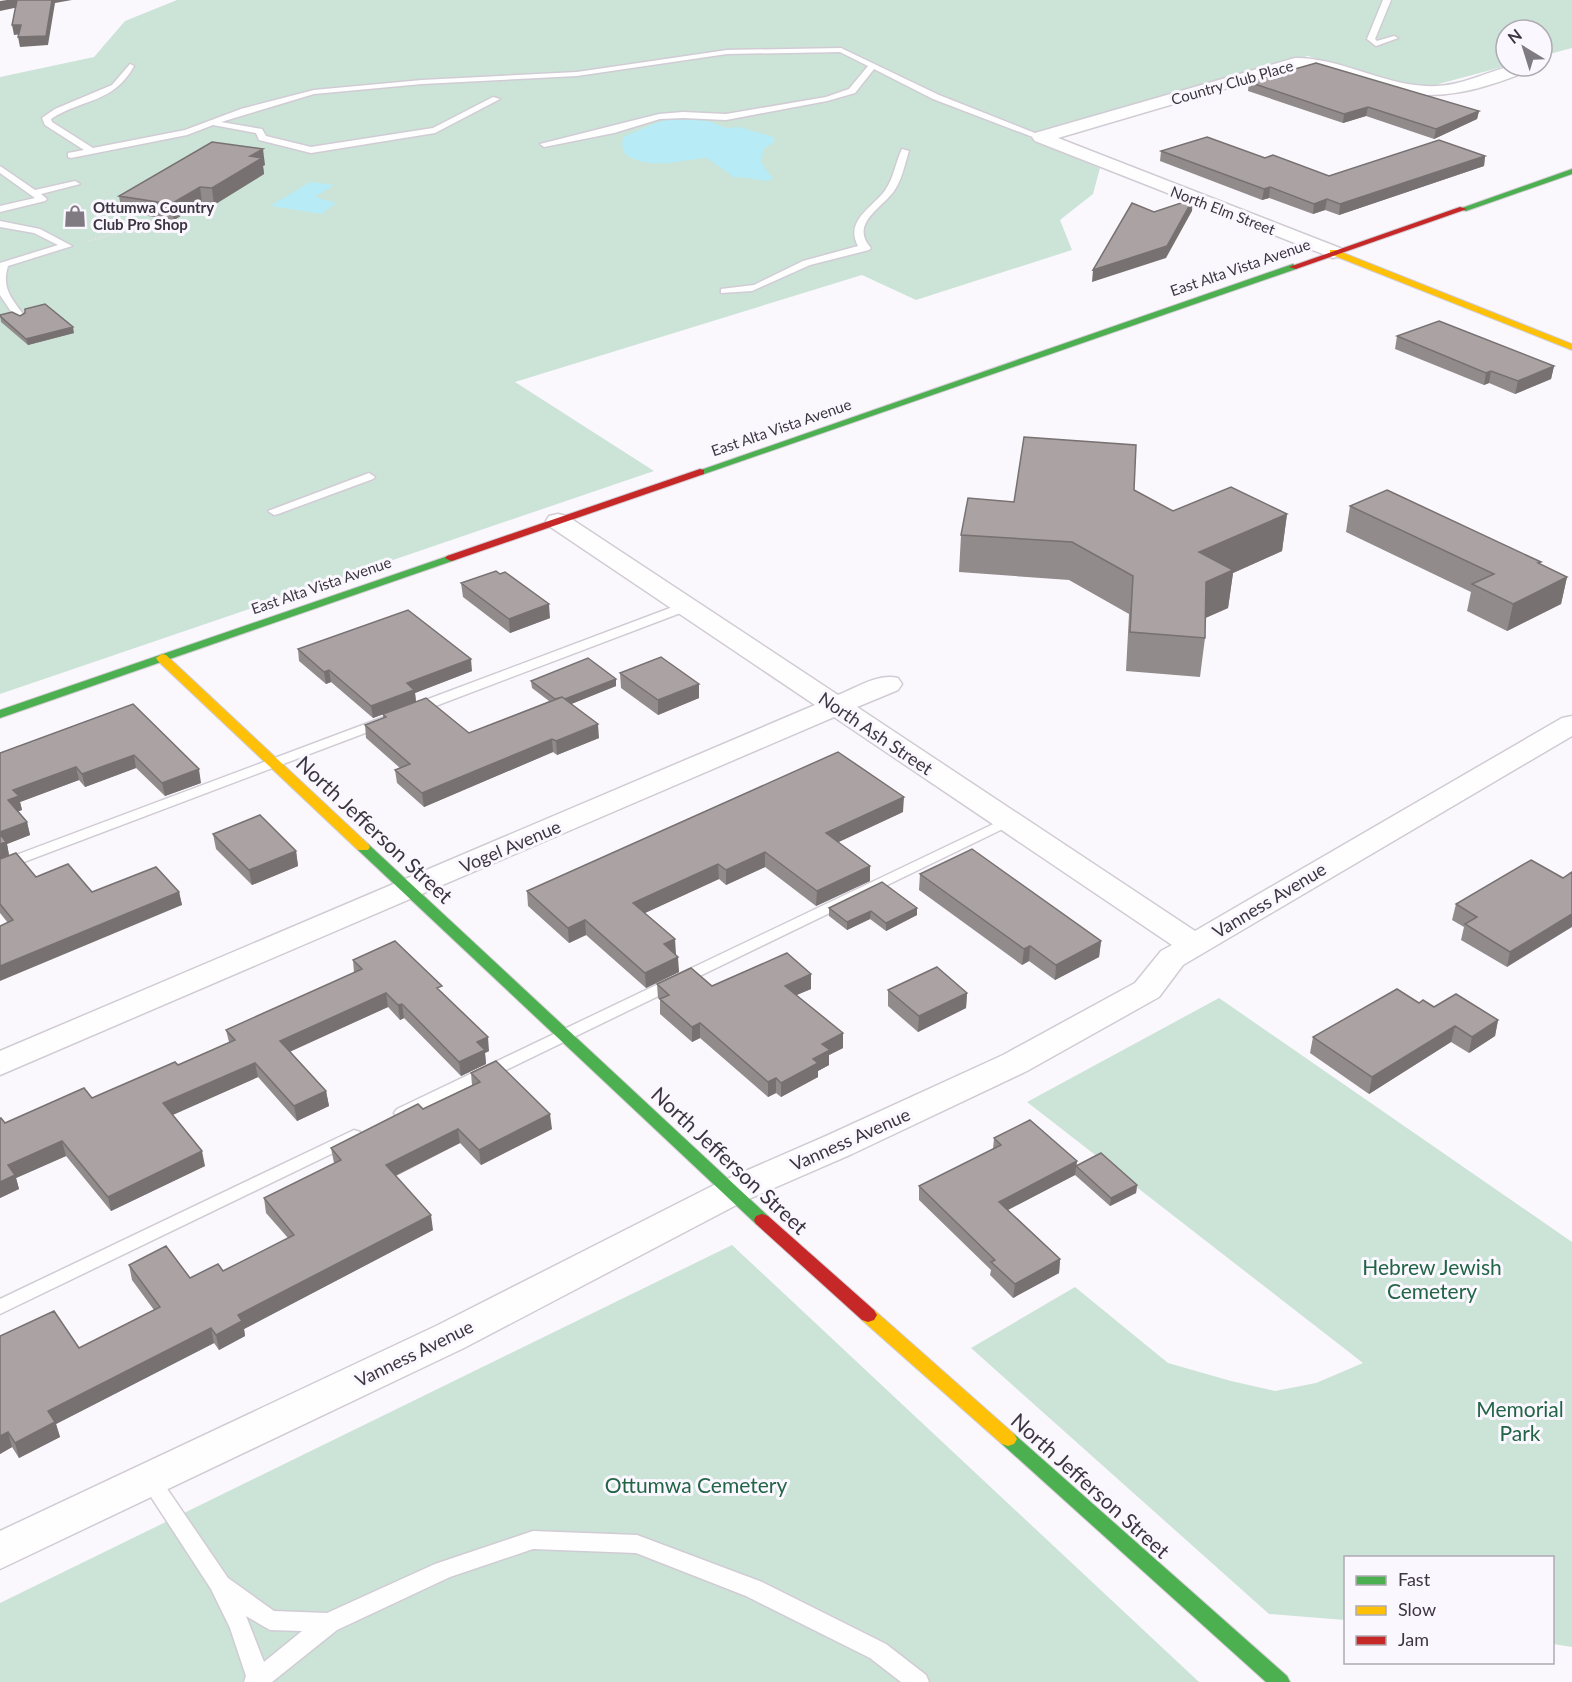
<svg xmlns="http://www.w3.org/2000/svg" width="1572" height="1682" viewBox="0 0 1572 1682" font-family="Lato,sans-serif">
  <rect width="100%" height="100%" fill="#fbf8fd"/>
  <!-- green -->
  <path fill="#cce3d8" d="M177 0H1572V48L1542 56V30H1506V66L1435 85 1402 86 1308 56 1028 137 1100 168 1093 194 1060 220 1072 250 916 300 862 275 515 382 654 471 0 694V77L94 57 125 21Z
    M1219 998 1572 1242V1647L1553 1644 1552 1558H1346L1345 1620 1269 1614 971 1348 1075 1287 1168 1363 1231 1381 1275 1391 1316 1383 1363 1363 1027 1102Z
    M732 1245 1199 1682H0V1603Z"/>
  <!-- water -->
  <path fill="#b7ebf5" d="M679 118 708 121 726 128 739 127 774 137V142L764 149 761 162 773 179C760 184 748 175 735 178L707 158C680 160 649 171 625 154L622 145 623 137 658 122Z
    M310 182 334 185 315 197 336 203 321 214 270 206Z"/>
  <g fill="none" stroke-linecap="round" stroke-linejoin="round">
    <!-- lane casing -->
    <g stroke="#d1ccd4" stroke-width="3">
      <path id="lane" d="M1383 0H1391L1375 39 1377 41 1394 36 1398 38 1376 46 1367 39Z
        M841 48 939 95 1045 137 1038 139 933 99 874 69 855 93 827 101 726 120 683 118 660 119 614 133 544 147 540 144 659 114 683 112 726 114 826 97 849 89 868 66 840 52 727 54 577 76 422 84 314 94 221 122 262 129 266 136 311 147 433 128 493 97 500 99 435 133 311 153 259 140 256 133 213 125 187 135 71 158 68 157V153L84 150 45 125 42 118 55 109 112 85 130 64 134 66C113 104 83 98 51 119L52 122 93 148 185 130 241 109 314 90 422 80 577 72 727 50Z
        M902 149 909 151C905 163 902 180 894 191 882 208 849 224 871 248L869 250 810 265 752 291 721 293V289L754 285 803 261 858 246C844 220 874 207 886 189 894 177 896 161 902 149Z
        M0 166 35 190 75 181 80 184 41 194 47 199 45 201 0 212V206L35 198 0 173Z
        M0 221 40 229 72 246 8 266C1 289 12 298 25 317L20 320 16 319 0 295V263L58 245 34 233 0 227Z
        M369 473 375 477 373 479 278 514 274 515 268 511Z
        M686 602 692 606 691 609 417 713 412 714 405 710 407 707Z
        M384 717 391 721 389 724 0 871V861Z
        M1008 817 1015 821 1013 824 409 1117H397L394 1113 397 1109Z
        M354 1130 360 1132 363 1136 360 1140 0 1314V1299Z
        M150 1472 157 1474 228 1578 274 1611 327 1613 435 1564 533 1531 637 1535 762 1582 886 1644 926 1675 929 1682H901L870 1658 746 1596 636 1553 533 1549 450 1577 337 1630 272 1682H244L246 1676 230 1628 211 1589 140 1480 143 1474ZM246 1616 270 1630 302 1631 264 1662Z"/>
    </g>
    <!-- street casing -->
    <g stroke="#d1ccd4" stroke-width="3">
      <path id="street" d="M1295 58C1341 58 1381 84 1426 86 1459 88 1482 73 1512 66 1519 65 1528 66 1535 66L1533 69C1484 89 1438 104 1385 89 1355 80 1328 68 1296 68L1058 138 1340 248 1343 252 1340 256 1333 258 1035 141 1032 137 1035 133Z
        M558 514 567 516 838 695C856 688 878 673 898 678L902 684 898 690 857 707 1195 931 1562 718 1572 716V736L1183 965 1159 997 1027 1071 852 1154 744 1201 464 1348 0 1569V1531L436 1326 718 1183 826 1136 1003 1055 1135 983 1161 951 1172 945 834 717 0 1075V1051L815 705 549 526 546 521 549 516Z"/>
    </g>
    <!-- fast casing -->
    <g stroke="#d1ccd4" stroke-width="2">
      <path id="fast" d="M1572 169V174L1466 211 1459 209Z
        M1293 264 1297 267 1296 269 704 474 700 475 695 472Z
        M451 555 457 558 455 560 0 718V710Z
        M363 843 368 844 768 1216 770 1220 768 1224 762 1226 756 1224 358 850 356 847Z
        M1008 1432 1014 1434 1287 1676 1290 1682H1266L1002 1444 999 1439 1002 1434Z"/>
    </g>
    <!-- slow casing -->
    <g stroke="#d1ccd4" stroke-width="2">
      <path id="slow" d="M1330 250H1336L1572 344V350L1330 254Z
        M162 654 166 655 368 844 370 847 368 850H358L158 661 156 658Z
        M868 1308 874 1310 1014 1434 1017 1439 1014 1444 1008 1446 1002 1444 862 1320 859 1315 862 1310Z"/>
    </g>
    <!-- jam casing -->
    <g stroke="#d1ccd4" stroke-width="2">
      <path id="jam" d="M1460 207 1467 209 1296 269 1289 267Z
        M700 469 704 470V474L455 560 451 561 445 558 447 556Z
        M762 1214 768 1216 874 1310 877 1315 874 1320 868 1322 862 1320 756 1224 754 1220 756 1216Z"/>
    </g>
    <!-- path -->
    <path stroke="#e3e2e4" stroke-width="2" stroke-dasharray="1.5 2" stroke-linecap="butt" d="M88 241 136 228"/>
    <!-- lane -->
    <use href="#lane" fill="#fefeff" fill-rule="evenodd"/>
    <!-- street -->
    <use href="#street" fill="#fefeff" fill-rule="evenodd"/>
    <!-- fast -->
    <use href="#fast" fill="#4caf50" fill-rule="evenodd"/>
    <!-- slow -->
    <use href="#slow" fill="#ffc107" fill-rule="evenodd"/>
    <!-- jam -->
    <use href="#jam" fill="#c62828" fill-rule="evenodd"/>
  </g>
  <!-- wall -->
  <path fill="#928b8c" d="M1249 82 1479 111 1477 119 1434 139 1366 116 1343 123 1248 91Z
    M1161 151 1265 158 1329 176 1485 156 1484 166 1339 215 1325 210 1313 214 1269 198 1262 200 1160 161Z
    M265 165 263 166 264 174 214 205 202 203 174 220 122 212 119 196Z
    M0 315 20 316 74 333 28 345 1 322Z
    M1397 336 1554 366 1551 379 1515 394 1489 383 1484 385 1395 349Z
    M1134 490 1173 511 1287 514 1282 551 1233 573 1228 608 1205 618V638L1200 677 1126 671 1129 614 1069 580 959 572 961 535 1014 502Z
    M1350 506 1540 564 1567 577 1561 604 1507 631 1467 611 1471 592 1346 532Z
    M500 574 550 618 510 633 463 597 461 583Z
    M298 649 472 671 415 693 416 702 373 718 331 682 326 684 299 661Z
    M620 673 699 684V698L658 715 621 688Z
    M616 679V686L571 704 599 738 557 755 553 752 424 807 397 783 395 770 400 768 366 738 365 725 383 718V714L469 733 549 701 532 688 531 681Z
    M133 704 201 783 165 796 136 768 85 787 79 780 20 802 22 810 18 811 27 822 30 835 7 844 9 855 36 877 92 892H179L182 905 8 923 0 913V753Z
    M903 812 838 842 870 866V881L816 906 765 867 726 885 719 879 645 913 676 954 679 972 646 988 586 935 569 943 528 906 527 891Z
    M213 834 296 851 298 866 252 885 216 849Z
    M920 874 1101 941 1099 957 1055 980 1029 961 1022 965 919 890Z
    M1563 878 1507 967 1461 940 1464 927 1452 920 1456 904Z
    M882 882 917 915 886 931 870 919 847 930 829 916V908Z
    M353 960 442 992 489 1051 485 1053 486 1064 461 1076 404 1018 400 1020 388 1007 290 1051 326 1091 329 1106 297 1121 258 1077 172 1115 205 1166 111 1211 66 1156 16 1178 19 1189 0 1198V1118L5 1123 92 1098 178 1065 229 1042 226 1030 354 973Z
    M657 984 811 989 796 995 843 1048 829 1055V1065L818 1071V1077L781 1097 776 1093 768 1097 700 1038 692 1042 660 1014V1000L658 998Z
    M888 990 967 993 966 1008 918 1032 888 1006Z
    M1419 1003 1434 1007 1498 1020 1495 1036 1469 1053 1451 1042 1369 1094 1310 1053 1313 1037Z
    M471 1073 552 1129 481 1165 460 1143 396 1176 433 1230 244 1329 245 1336 219 1350 214 1343 58 1423 56 1424 60 1437 19 1458 12 1447 0 1454V1336L79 1348 154 1310 132 1280 129 1265 190 1278 223 1271 288 1238 266 1213 264 1198 334 1163 331 1148 423 1109 472 1085Z
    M994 1138 1077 1161 1076 1166 1137 1185 1136 1193 1110 1206 1075 1175 1008 1210 1060 1259 1059 1273 1013 1298 990 1275 991 1270 919 1200V1186L993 1149Z"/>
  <!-- shaded-wall -->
  <path fill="#777172" d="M7 0H18L19 7 0 11V1Z
    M52 0H72L55 3 48 45 20 47 18 37Z
    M12 25H21L22 34 14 35Z
    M1368 107 1366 116 1343 123 1344 114Z
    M1479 111 1477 119 1434 139 1436 129Z
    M263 149 265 165 263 166 264 174 214 205 212 188 250 156Z
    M1485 156 1484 166 1339 215 1340 204Z
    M200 187 202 203 174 220 171 204Z
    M1270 187 1269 198 1262 200 1264 189Z
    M1193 199 1192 211 1166 258 1092 282 1093 270Z
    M1327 199 1325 210 1313 214 1314 204Z
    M73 327 74 333 28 345 26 339Z
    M1554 366 1551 379 1515 394 1518 381Z
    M1491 371 1489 383 1484 385 1486 373Z
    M1287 514 1282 551 1233 573 1228 608 1201 620 1199 552Z
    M1567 577 1561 604 1507 631 1513 604Z
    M549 604 550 618 510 633 509 619Z
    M471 659 472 671 415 693 416 702 373 718 371 706 407 683Z
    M329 670 331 682 326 684 324 672Z
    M616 679V686L559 709 558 701Z
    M699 684V698L658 715V700Z
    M598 724 599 738 557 755 556 741Z
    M552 739 553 752 424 807 422 793Z
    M134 755 136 768 85 787 82 774Z
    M76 767 79 780 20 802 22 810 11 814 8 800 13 790Z
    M199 769 201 783 165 796 162 783Z
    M904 797 903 812 826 848V833Z
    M27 822 30 835 7 844 9 855 0 859V832Z
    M296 851 298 866 252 885 249 870Z
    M765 852V867L726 885V870Z
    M718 864 719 879 634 918 633 903Z
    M870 866V881L816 906 817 891Z
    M179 892 182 905 0 981V966Z
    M917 908V915L886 931V923Z
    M871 911 870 919 847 930V922Z
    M1572 914V927L1507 967 1510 952Z
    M585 920 586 935 569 943 568 928Z
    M675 939 676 954 664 959V944Z
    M1101 941 1099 957 1055 980 1056 965Z
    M1030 946 1029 961 1022 965 1024 949Z
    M678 957 679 972 646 988 645 973Z
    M811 974V989L785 1000V986Z
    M386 993 388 1007 283 1055 280 1041Z
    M967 993 966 1008 918 1032 919 1016Z
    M402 1004 404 1018 400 1020 398 1005Z
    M1498 1020 1495 1036 1469 1053 1472 1037Z
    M700 1023V1038L692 1042V1027Z
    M1455 1026 1451 1042 1369 1094 1372 1077Z
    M843 1033V1048L829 1055V1065L818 1071V1077L781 1097V1083L822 1044Z
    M488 1037 489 1051 485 1053 486 1064 461 1076 459 1062 477 1042Z
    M255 1063 258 1077 166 1118 163 1103Z
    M776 1078V1093L768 1097V1082Z
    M326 1091 329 1106 297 1121 294 1106Z
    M550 1114 552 1129 481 1165 479 1150Z
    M458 1129 460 1143 388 1179 386 1165Z
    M62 1141 66 1156 16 1178 19 1189 0 1198V1182L8 1165Z
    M202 1151 205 1166 111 1211 108 1197Z
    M1077 1161 1075 1175 998 1215 999 1202Z
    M1137 1185 1136 1193 1110 1206 1111 1198Z
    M431 1215 433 1230 244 1329 245 1336 219 1350 216 1335 238 1315Z
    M1060 1259 1059 1273 1013 1298 1015 1284Z
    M211 1328 214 1343 56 1424 60 1437 19 1458 15 1443 48 1411Z
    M8 1432 12 1447 0 1454V1436Z"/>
  <!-- building -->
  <path fill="#aaa2a3" stroke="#777172" stroke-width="1.5" d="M17 0H52L46 36 18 37 21 25H12Z
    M1316 63 1479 111 1436 129 1368 107 1344 114 1249 82Z
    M1207 137 1265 158 1273 155 1329 176 1439 140 1485 156 1340 204 1327 199 1314 204 1270 187 1264 189 1161 151Z
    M212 142 263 149 250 156 262 158 212 188 200 187 171 204 119 196Z
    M1193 199 1167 246 1093 270 1132 203 1154 212Z
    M45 304 73 327 26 339 0 316V315L12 312 20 316 25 313V309Z
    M1439 321 1554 366 1518 381 1491 371 1486 373 1397 336Z
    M1024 437 1136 445 1134 490 1173 511 1231 487 1287 514 1199 552 1233 570 1206 582 1205 638 1130 632 1133 576 1072 542 961 535 968 498 1014 502Z
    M1387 490 1541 562 1538 563 1567 577 1513 604 1472 584 1494 574 1350 506Z
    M496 571 500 574 505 572 549 604 509 619 461 583Z
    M408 610 471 659 407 683 414 690 371 706 329 670 324 672 298 649Z
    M661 657 699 684 658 700 620 673Z
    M588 658 616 679 565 699 562 697 555 699 531 681Z
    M562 697 598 724 556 741 552 739 422 793 395 770 410 764 365 725 386 717 383 714 426 698 469 733Z
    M133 704 199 769 162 783 134 755 82 774 76 767 13 790 19 796 8 800 27 822 0 832V753Z
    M838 752 904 797 826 833 870 866 817 891 765 852 726 870 718 864 633 903 675 939 664 944 678 957 645 973 585 920 568 928 527 891Z
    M260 815 296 851 249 870 213 834Z
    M0 834 6 842 0 844Z
    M972 849 1101 941 1056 965 1030 946 1024 949 920 874Z
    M16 853 36 877 68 864 92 892 156 867 179 892 0 966V926L13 920 0 904V859Z
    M1531 860 1563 878 1572 872V914L1510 952 1465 924 1477 917 1456 904Z
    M882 882 917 908 886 923 871 911 847 922 829 908Z
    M395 941 442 986 437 988 488 1037 477 1042 485 1050 459 1062 402 1004 398 1005 386 993 280 1041 326 1091 294 1106 255 1063 163 1103 202 1151 108 1197 62 1141 8 1165 15 1175 0 1182V1118H1L5 1123 84 1088 92 1098 175 1062 178 1065 235 1040 226 1030 362 969 353 960Z
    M787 953 811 974 785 986 843 1033 822 1044 830 1050 813 1059 818 1063 781 1083 776 1078 768 1082 700 1023 692 1027 660 999 669 995 657 984 691 968 712 986Z
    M937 967 967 993 919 1016 888 990Z
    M1397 989 1419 1003 1423 1000 1434 1007 1456 994 1498 1020 1472 1037 1455 1026 1372 1077 1313 1037Z
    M496 1061 550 1114 479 1150 458 1129 386 1165 431 1215 238 1315 242 1321 216 1335 211 1328 54 1408 48 1411 55 1422 15 1443 8 1432 0 1436V1336L54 1311 79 1348 160 1307 129 1265 166 1246 190 1278 218 1264 223 1271 294 1235 264 1198 341 1160 331 1148 418 1104 423 1109 480 1082 471 1073Z
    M1030 1120 1077 1161 999 1202 1060 1259 1015 1284 991 1262 995 1260 919 1186 1001 1145 994 1138Z
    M1101 1153 1137 1185 1111 1198 1076 1166Z"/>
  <!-- icons -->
  <defs>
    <g id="shop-bare" transform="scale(1.8)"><path d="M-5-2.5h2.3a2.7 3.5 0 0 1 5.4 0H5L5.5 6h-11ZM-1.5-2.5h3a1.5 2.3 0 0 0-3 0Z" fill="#807a83" stroke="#fbf7fe" stroke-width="2.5" paint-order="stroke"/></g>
  </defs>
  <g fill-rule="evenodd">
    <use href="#shop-bare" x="75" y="216"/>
  </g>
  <g text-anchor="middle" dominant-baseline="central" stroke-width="6" stroke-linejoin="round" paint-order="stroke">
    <!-- far-street labels -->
    <g font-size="15" fill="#3d3642" stroke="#fbf7fe">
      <text transform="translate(1232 82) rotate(-16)">Country Club Place</text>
      <text transform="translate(1223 210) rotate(21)">North Elm Street</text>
      <text transform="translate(1240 267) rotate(-19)">East Alta Vista Avenue</text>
      <text transform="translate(781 427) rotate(-19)">East Alta Vista Avenue</text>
      <text transform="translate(321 585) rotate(-19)">East Alta Vista Avenue</text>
    </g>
    <!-- far-poi labels -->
    <g font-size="15" font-weight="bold" fill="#3d3642" stroke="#fbf7fe" text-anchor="start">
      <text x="93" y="207">Ottumwa Country<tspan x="93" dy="17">Club Pro Shop</tspan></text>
    </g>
    <!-- street labels -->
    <g font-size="18" fill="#3d3642" stroke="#fbf7fe">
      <text transform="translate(876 733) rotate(34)">North Ash Street</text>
      <text transform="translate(510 846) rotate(-23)">Vogel Avenue</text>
      <text transform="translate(1269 900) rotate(-31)">Vanness Avenue</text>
      <text transform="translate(850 1139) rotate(-24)">Vanness Avenue</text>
      <text transform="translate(414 1353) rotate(-26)">Vanness Avenue</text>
    </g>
    <!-- near-street labels -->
    <g font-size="21" fill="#3d3642" stroke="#fbf7fe">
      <text transform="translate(375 829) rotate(43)">North Jefferson Street</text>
      <text transform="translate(730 1160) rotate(43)">North Jefferson Street</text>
      <text transform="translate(1091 1485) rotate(42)">North Jefferson Street</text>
    </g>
    <!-- near-park labels -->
    <g font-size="21" fill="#226546" stroke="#fbf7fe">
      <text x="1432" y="1266">Hebrew Jewish<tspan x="1432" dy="24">Cemetery</tspan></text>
      <text x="1520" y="1408">Memorial<tspan x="1520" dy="24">Park</tspan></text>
      <text x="696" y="1484">Ottumwa Cemetery</text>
    </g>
  </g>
  <!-- legend -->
  <rect x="1344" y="1556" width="210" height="108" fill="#fbf7fe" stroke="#afaab3" stroke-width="1.5"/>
  <rect x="1356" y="1576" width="30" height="9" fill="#4caf50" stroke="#afaab3" stroke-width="1.5"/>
  <text x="1398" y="1586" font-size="18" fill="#3d3642">Fast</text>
  <rect x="1356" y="1606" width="30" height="9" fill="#ffc107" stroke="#afaab3" stroke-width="1.5"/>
  <text x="1398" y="1616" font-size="18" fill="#3d3642">Slow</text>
  <rect x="1356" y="1636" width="30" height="9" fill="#c62828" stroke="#afaab3" stroke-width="1.5"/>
  <text x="1398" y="1646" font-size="18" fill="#3d3642">Jam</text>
  <!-- north arrow -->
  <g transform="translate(1524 48) rotate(322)"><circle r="28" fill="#fbf7fe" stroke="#afaab3" stroke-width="1.5"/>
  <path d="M0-4.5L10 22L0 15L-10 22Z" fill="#807a83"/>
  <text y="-9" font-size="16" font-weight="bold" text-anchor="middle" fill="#3d3642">N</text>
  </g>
</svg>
